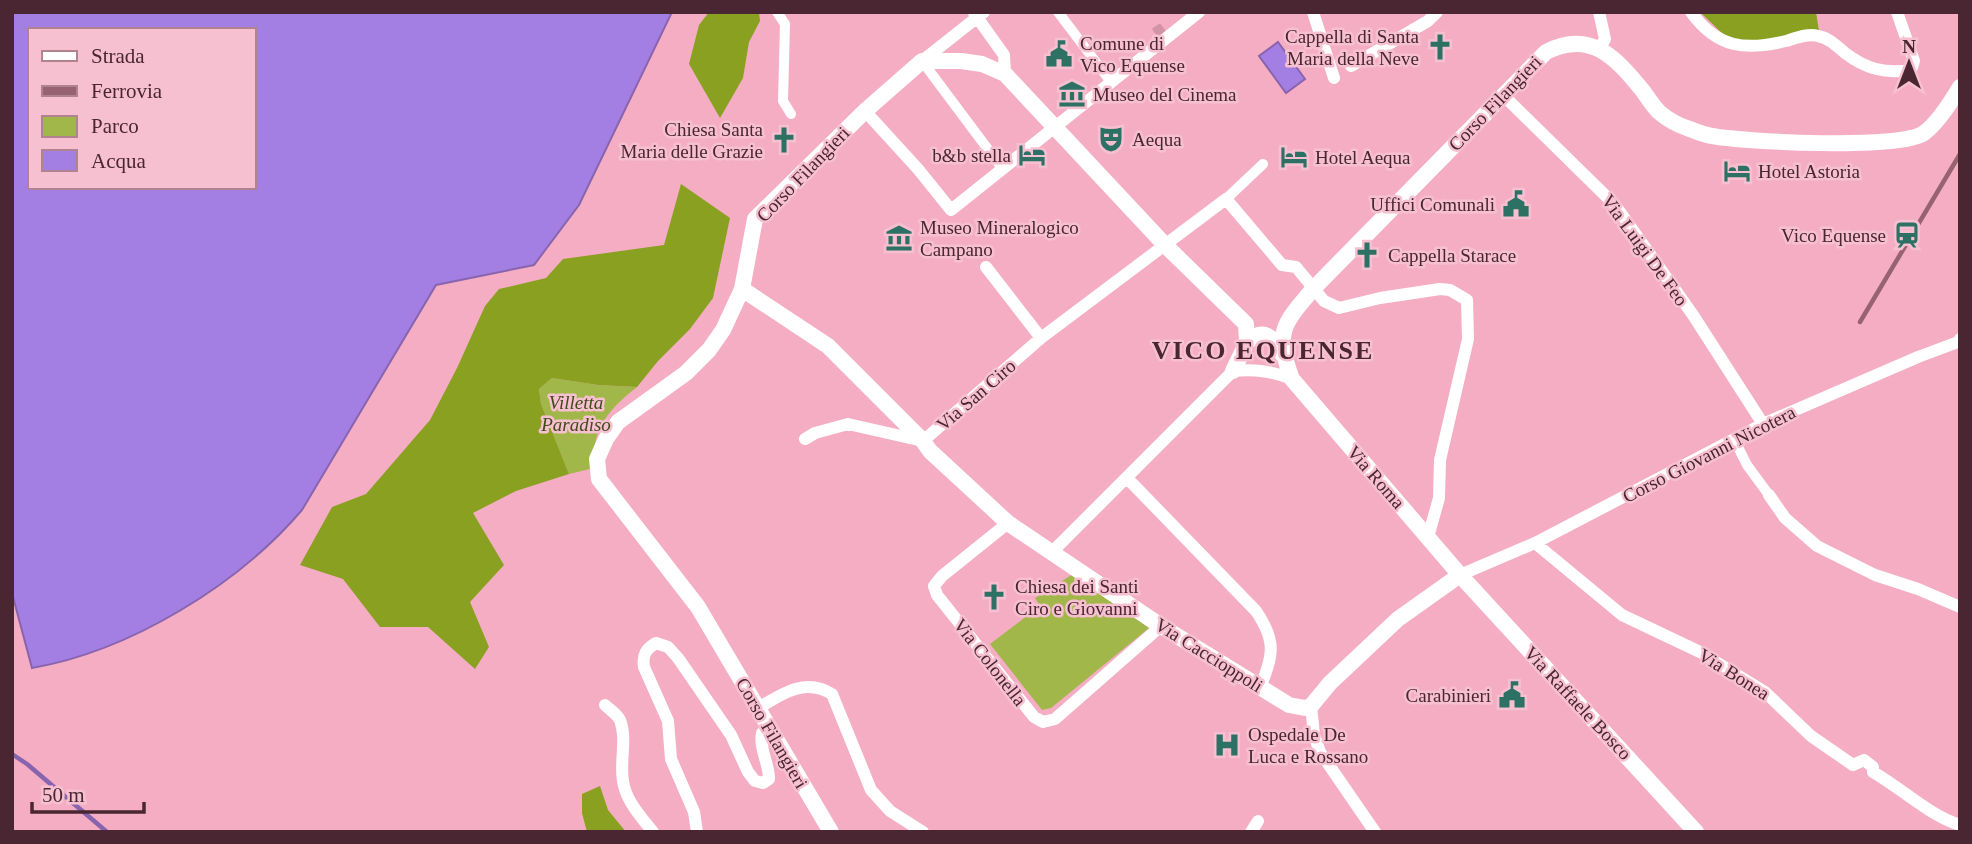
<svg xmlns="http://www.w3.org/2000/svg" width="1972" height="844" viewBox="0 0 1972 844" font-family="'Times New Roman',serif">
  <rect width="100%" height="100%" fill="#f5adc3"/>
  <!-- green -->
  <path fill="#a2b74a" d="M552 378 598 385 637 387C608 410 591 429 594 468L569 474 541 404 539 389Z
    M1073 574 1149 628 1051 708 1042 710 990 644 1040 606 1035 598Z"/>
  <!-- forest -->
  <path fill="#8aa020" d="M709 12H759L760 21 749 42 743 78 720 118 689 64 699 25Z
    M1700 12H1816L1819 31 1752 43 1728 39Z
    M681 184 730 218 713 298 690 329 658 361 637 387 598 385 552 378 539 389 541 404 569 474 516 491 473 513 504 565 470 602 489 647 475 669 428 627H380L343 579 300 565 332 507 366 494 430 420 457 368 485 306 499 289 546 278 563 259 664 245Z
    M600 786 608 810 626 832H587L582 813V794Z"/>
  <!-- water -->
  <path fill="#a47fe3" stroke="#8964ae" stroke-width="2" fill-rule="evenodd" d="M12 12H672L579 205 534 265 436 285 302 510C238 585 130 651 32 668L12 593ZM30 30H254V187H30Z
    M1278 42 1305 79 1286 93 1259 56Z"/>
  <g fill="none" stroke-linecap="round" stroke-linejoin="round">
    <!-- stream -->
    <path stroke="#8964ae" stroke-width="4.5" d="M12 754 27 764 107 832"/>
    <!-- pedestrian-tunnel -->
    <path stroke="#d392a6" stroke-width="10" stroke-dasharray="10 5" stroke-linecap="butt" d="M1156 26 1163 36"/>
    <!-- pedestrian -->
    <path stroke="#fff" stroke-width="10" d="M777 12 785 24 783 101 791 114
      M1058 12 1111 82
      M922 61 1002 168
      M1226 199 1263 164
      M1734 439 1747 465 1769 495"/>
    <!-- minor -->
    <path stroke="#fff" stroke-width="12" d="M1313 12 1334 78
      M1599 12 1605 39 1600 48
      M1691 12C1717 48 1745 51 1786 41 1796 38 1808 33 1818 36 1829 38 1837 46 1845 53 1866 69 1885 74 1911 70L1914 61 1897 12
      M974 13 1004 55 1005 74
      M922 61 984 12
      M1351 66 1428 21 1437 12
      M1503 95 1615 205 1693 315 1763 424
      M865 111 918 169 951 210 1199 12
      M986 267 1041 338
      M805 439 815 433 848 424 923 441 1041 338 1226 199 1282 265 1296 267 1324 301 1339 308 1380 298 1440 289 1450 290 1467 300 1468 339 1440 460 1439 498 1428 537
      M1127 478 1256 611C1277 642 1273 655 1260 688
      M1769 495 1785 518 1817 546 1875 575 1918 589 1960 607
      M1008 523 942 576 934 586 937 595 1034 717 1043 722 1055 719 1161 626
      M1535 543 1622 615 1700 652 1765 692 1811 736 1853 765 1864 760 1873 767V772C1901 788 1930 816 1960 825
      M1052 552 1233 371C1255 369 1271 371 1292 379
      M1460 575 1535 543 1763 424 1918 357 1958 342 1960 339
      M605 705C609 709 617 714 620 720 628 741 618 765 624 786 628 803 642 818 653 832
      M1311 706 1314 735 1320 752 1375 832
      M757 709C781 694 805 677 832 694L871 790 890 811 923 832
      M697 832 694 812 671 759 668 721 644 667C642 655 646 649 656 643L668 647 678 658 731 735 748 772 755 781 763 783 769 779C769 763 759 749 762 733L771 729
      M1251 832 1258 821"/>
    <!-- tertiary -->
    <path stroke="#fff" stroke-width="16" d="M742 289 828 346 923 441 930 451 1008 523 1161 626 1289 705 1305 708 1311 706 1330 683 1398 619 1460 575
      M1247 342C1264 327 1273 337 1282 354
      M1233 371 1247 342 1246 324
      M831 832 698 607 599 479 597 459 606 439 618 422 686 373 709 350 723 330 742 289 755 219 865 111 922 61H961L982 64 1005 74 1165 245 1246 324
      M1696 832 1460 575 1292 379C1274 332 1283 324 1314 288L1546 52C1591 29 1616 58 1643 91 1648 98 1653 106 1659 112 1666 118 1678 125 1687 128 1695 131 1704 135 1712 136 1746 142 1900 150 1924 133 1938 123 1951 102 1960 87"/>
    <!-- rail -->
    <path stroke="#976373" stroke-width="4.5" d="M1860 322 1960 154"/>
  </g>
  <!-- icons -->
  <defs>
    <g id="church-bare" transform="scale(2.1)"><path d="M-1.2-6h2.4v3.5h3.3v2.4h-3.3V6h-2.4V-.1h-3.3v-2.4h3.3Z" fill="#2c7164" stroke="#f7c0d0" stroke-width="2.5" paint-order="stroke"/></g>
    <g id="civic-bare" transform="scale(2.1)"><path d="M-.6-6.5H3V-4.5H.6V-3L4-1V1h2V6H-6V1h2V-1L-.6-3ZM-1.2 2.5V6h2.4V2.5Z" fill="#2c7164" stroke="#f7c0d0" stroke-width="2.5" paint-order="stroke"/></g>
    <g id="museum-bare" transform="scale(2.1)"><path d="M0-6L6-3V-2H-6V-3ZM-5-1h2V3h-2ZM-1-1h2V3h-2ZM3-1h2V3H3ZM-6 4H6V6H-6Z" fill="#2c7164" stroke="#f7c0d0" stroke-width="2.5" paint-order="stroke"/></g>
    <g id="theatre-bare" transform="scale(2.1)"><path d="M-5-5.5Q0-4 5-5.5V0Q5 5 0 6Q-5 5-5 0ZM-3.3-2.5H-1v1.5H-3.3ZM1-2.5H3.3v1.5H1ZM-2.8 1Q0 5.5 2.8 1Z" fill="#2c7164" stroke="#f7c0d0" stroke-width="2.5" paint-order="stroke"/></g>
    <g id="hotel-bare" transform="scale(2.1)"><path d="M-6-4.5h1.5V1H6V5H4.5V3h-9V5H-6ZM-4 0a1.8 1.8 0 1 1 3.6 0ZM.5 0V-2.5h3Q6-2.5 6 0Z" fill="#2c7164" stroke="#f7c0d0" stroke-width="2.5" paint-order="stroke"/></g>
    <g id="station-bare" transform="scale(2.1)"><path d="M-3-6H3Q5-6 5-4V2Q5 4 3 4L4.5 6H3L1.5 4h-3L-3 6H-4.5L-3 4Q-5 4-5 2V-4Q-5-6-3-6ZM-3.5-4v3h7v-3ZM-3.5 1v1.5H-2V1ZM2 1v1.5H3.5V1Z" fill="#2c7164" stroke="#f7c0d0" stroke-width="2.5" paint-order="stroke"/></g>
    <g id="hospital-bare" transform="scale(2.1)"><path d="M-5-5h3v3.5h4V-5h3V5h-3V1.5h-4V5h-3Z" fill="#2c7164" stroke="#f7c0d0" stroke-width="2.5" paint-order="stroke"/></g>
  </defs>
  <g fill-rule="evenodd">
    <use href="#church-bare" x="1440" y="47"/>
    <use href="#civic-bare" x="1059" y="54"/>
    <use href="#museum-bare" x="1072" y="94"/>
    <use href="#theatre-bare" x="1111" y="139"/>
    <use href="#church-bare" x="784" y="140"/>
    <use href="#hotel-bare" x="1032" y="155"/>
    <use href="#hotel-bare" x="1294" y="157"/>
    <use href="#hotel-bare" x="1737" y="171"/>
    <use href="#civic-bare" x="1516" y="204"/>
    <use href="#station-bare" x="1907" y="235"/>
    <use href="#museum-bare" x="899" y="238"/>
    <use href="#church-bare" x="1367" y="255"/>
    <use href="#church-bare" x="994" y="597"/>
    <use href="#civic-bare" x="1512" y="695"/>
    <use href="#hospital-bare" x="1227" y="745"/>
  </g>
  <g text-anchor="middle" dominant-baseline="central" stroke-width="5" stroke-linejoin="round" paint-order="stroke">
    <!-- poi labels -->
    <g font-size="19" fill="#492631" stroke="#f7c0d0" text-anchor="start">
      <text x="1419" y="36" text-anchor="end">Cappella di Santa<tspan x="1419" dy="22">Maria della Neve</tspan></text>
      <text x="1080" y="43">Comune di<tspan x="1080" dy="22">Vico Equense</tspan></text>
      <text x="1093" y="94">Museo del Cinema</text>
      <text x="763" y="129" text-anchor="end">Chiesa Santa<tspan x="763" dy="22">Maria delle Grazie</tspan></text>
      <text x="1132" y="139">Aequa</text>
      <text x="1011" y="155" text-anchor="end">b&amp;b stella</text>
      <text x="1315" y="157">Hotel Aequa</text>
      <text x="1758" y="171">Hotel Astoria</text>
      <text x="1495" y="204" text-anchor="end">Uffici Comunali</text>
      <text x="920" y="227">Museo Mineralogico<tspan x="920" dy="22">Campano</tspan></text>
      <text x="1886" y="235" text-anchor="end">Vico Equense</text>
      <text x="1388" y="255">Cappella Starace</text>
      <text x="1015" y="586">Chiesa dei Santi<tspan x="1015" dy="22">Ciro e Giovanni</tspan></text>
      <text x="1491" y="695" text-anchor="end">Carabinieri</text>
      <text x="1248" y="734">Ospedale De<tspan x="1248" dy="22">Luca e Rossano</tspan></text>
    </g>
    <!-- street labels -->
    <g font-size="19" fill="#492631" stroke="#f7c0d0">
      <text transform="translate(1495 103) rotate(-46)">Corso Filangieri</text>
      <text transform="translate(803 174) rotate(-46)">Corso Filangieri</text>
      <text transform="translate(1645 250) rotate(54)">Via Luigi De Feo</text>
      <text transform="translate(976 395) rotate(-41)">Via San Ciro</text>
      <text transform="translate(1709 454) rotate(-27)">Corso Giovanni Nicotera</text>
      <text transform="translate(1376 477) rotate(49)">Via Roma</text>
      <text transform="translate(1209 655) rotate(32)">Via Caccioppoli</text>
      <text transform="translate(990 662) rotate(52)">Via Colonella</text>
      <text transform="translate(1734 674) rotate(32)">Via Bonea</text>
      <text transform="translate(1578 703) rotate(47)">Via Raffaele Bosco</text>
      <text transform="translate(772 733) rotate(60)">Corso Filangieri</text>
    </g>
    <!-- park labels -->
    <g font-size="19" font-style="italic" fill="#404a1a" stroke="#f7c0d0">
      <text x="576" y="402">Villetta<tspan x="576" dy="22">Paradiso</tspan></text>
    </g>
    <!-- district labels -->
    <g font-size="26" font-weight="bold" letter-spacing="2" fill="#492631" stroke="#f7c0d0">
      <text x="1263" y="350">VICO EQUENSE</text>
    </g>
  </g>
  <!-- border -->
  <rect width="1972" height="844" fill="none" stroke="#492631" stroke-width="28"/>
  <!-- legend -->
  <rect x="28" y="28" width="228" height="161" fill="#f7c0d0" stroke="#b18290" stroke-width="2"/>
  <rect x="42" y="51" width="35" height="10" fill="#ffffff" stroke="#b18290" stroke-width="2"/>
  <text x="91" y="63" font-size="21" fill="#492631">Strada</text>
  <rect x="42" y="86" width="35" height="10" fill="#976373" stroke="#b18290" stroke-width="2"/>
  <text x="91" y="98" font-size="21" fill="#492631">Ferrovia</text>
  <rect x="42" y="116" width="35" height="21" fill="#a2b74a" stroke="#b18290" stroke-width="2"/>
  <text x="91" y="133" font-size="21" fill="#492631">Parco</text>
  <rect x="42" y="150" width="35" height="21" fill="#a47fe3" stroke="#b18290" stroke-width="2"/>
  <text x="91" y="168" font-size="21" fill="#492631">Acqua</text>
  <!-- north arrow -->
  <g transform="translate(1909 63)" stroke="#f7c0d0" stroke-width="5" paint-order="stroke">
  <path d="M0-5L12 26L0 18L-12 26Z" fill="#492631"/>
  <text y="-10" font-size="19" font-weight="bold" text-anchor="middle" fill="#492631">N</text>
  </g>
  <!-- scale -->
  <path d="M32 802v10h112v-10" fill="none" stroke="#492631" stroke-width="3.5"/>
  <text x="42" y="802" font-size="21" fill="#492631" stroke="#f7c0d0" stroke-width="5" paint-order="stroke">50 m</text>
</svg>
